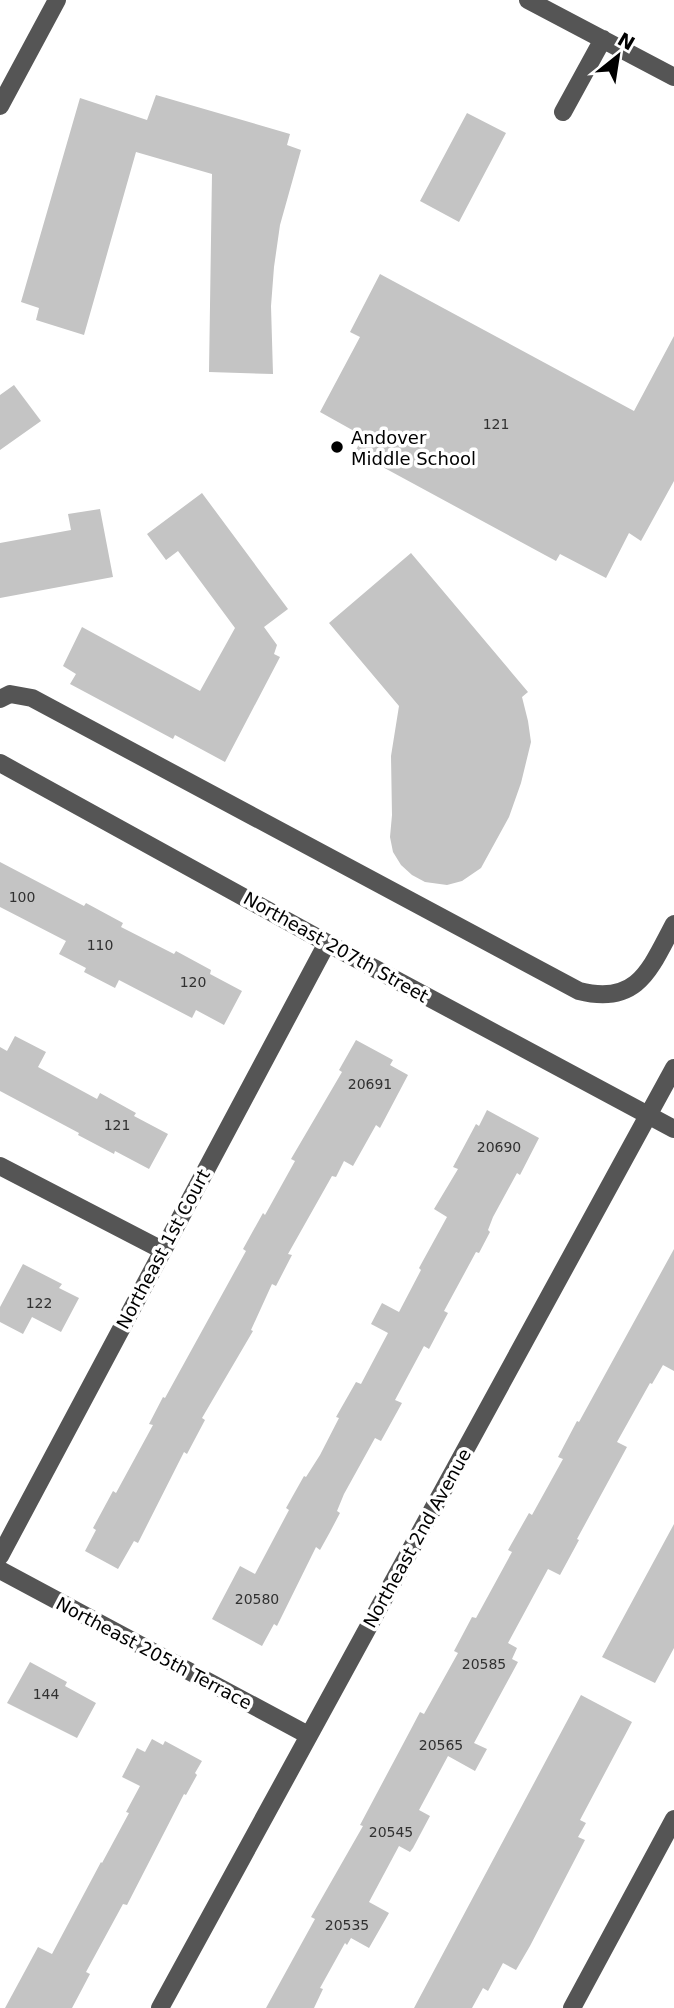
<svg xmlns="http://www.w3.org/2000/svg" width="674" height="2008" viewBox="0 0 674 2008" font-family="'DejaVu Sans',sans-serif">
  <rect width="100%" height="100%" fill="#fff"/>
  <!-- building -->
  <path fill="#c4c4c4" d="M156 95 290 134 287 145 301 150 280 225 274 267 271 306 273 374 209 372 212 174 136 152 84 335 36 320 39 308 21 302 80 98 147 120Z
    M467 113 506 133 459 222 420 201Z
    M380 274 634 411 674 336V481L641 541 629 533 606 578 560 554 556 561 355 452 363 436 320 412 360 337 350 332Z
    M14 385 41 421 0 450V395Z
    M202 493 288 609 264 627 277 645 274 654 280 657 225 762 175 735 173 739 70 684 76 674 63 666 82 627 200 691 235 628 178 551 166 560 147 534Z
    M100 509 113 577 0 598V543L71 530 68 514Z
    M411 553 528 692 522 697 528 721 531 742 521 783 509 817 481 868 462 881 447 885 425 882 412 875 401 865 393 852 390 837 392 815 391 756 399 706 329 623Z
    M0 862 84 906 86 903 123 923 121 927 174 954 176 951 211 970 210 974 242 991 224 1025 196 1010 192 1018 119 980 115 988 84 972 86 968 59 954 66 941 0 907Z
    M15 1036 46 1052 38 1067 97 1099 100 1093 136 1113 134 1116 168 1134 149 1169 115 1151 114 1154 78 1135 79 1133 0 1091V1047L7 1051Z
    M356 1040 393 1060 390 1065 408 1075 380 1128 376 1125 353 1166 344 1161 336 1177 332 1176 288 1254 292 1255 276 1286 272 1284 251 1330 253 1331 202 1418 205 1420 187 1454 184 1452 138 1543 134 1541 118 1569 85 1551 96 1530 93 1528 113 1491 116 1493 153 1425 149 1424 163 1397 165 1398 246 1251 243 1249 263 1213 265 1215 295 1161 291 1159 342 1072 339 1070Z
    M487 1110 539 1138 520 1175 517 1173 493 1217 488 1230 490 1232 479 1253 476 1252 444 1311 448 1313 429 1349 424 1346 395 1400 402 1403 381 1441 375 1438 344 1494 337 1511 340 1513 330 1532 320 1550 316 1547 277 1626 274 1624 262 1646 212 1619 240 1566 255 1574 289 1510 286 1508 304 1476 306 1477 320 1455 339 1418 336 1417 356 1382 361 1384 388 1333 371 1324 382 1303 399 1312 421 1270 419 1268 447 1217 434 1209 458 1169 453 1167 476 1124 479 1126Z
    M674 1249V1371L663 1365 652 1384 650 1383 617 1442 627 1447 577 1539 579 1540 560 1575 548 1569 508 1643 517 1648 512 1659 518 1662 474 1743 487 1749 475 1771 448 1756 419 1810 430 1816 413 1848 410 1852 399 1846 369 1902 389 1913 369 1948 351 1938 347 1945 345 1943 320 1988 323 1989 314 2008H266L315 1919 311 1917 363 1826 360 1825 410 1731 420 1712 424 1714 458 1653 454 1651 472 1617 476 1618 512 1552 508 1550 529 1513 532 1515 563 1459 558 1457 577 1421 579 1422Z
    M23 1264 62 1284 59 1288 79 1298 61 1332 32 1317 23 1334 0 1322V1307Z
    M674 1524V1648L655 1683 602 1657Z
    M30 1662 67 1682 65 1686 96 1703 77 1738 7 1703Z
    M581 1695 632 1722 580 1820 586 1823 578 1837 585 1840 530 1946 516 1970 503 1963 488 1991 483 1988 472 2008H414Z
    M152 1739 163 1745 165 1741 202 1761 195 1773 197 1775 186 1795 184 1794 127 1905 123 1904 86 1972 90 1974 80 1993 72 2008H5L38 1947 52 1954 101 1862 102 1863 129 1813 126 1812 140 1786 122 1777 137 1748 145 1752Z"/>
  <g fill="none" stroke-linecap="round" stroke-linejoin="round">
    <!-- minor -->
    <path stroke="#555" stroke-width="18" d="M528 0 674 77
      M0 106 57 0
      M563 112 603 39
      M0 699 10 694 32 698 579 991C638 1006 650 969 674 924
      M0 763 327 943 674 1129
      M0 1166 162 1250
      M0 1556 327 943
      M0 1570 308 1735
      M160 2008 674 1068
      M572 2008 674 1819"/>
  </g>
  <!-- markers -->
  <circle fill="#000" stroke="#fff" stroke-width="2.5" cx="337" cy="447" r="7"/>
  <g text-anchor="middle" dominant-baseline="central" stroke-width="7" stroke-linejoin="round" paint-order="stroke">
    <!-- number labels -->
    <g font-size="14" fill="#313131">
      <text x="496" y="424">121</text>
      <text x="22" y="897">100</text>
      <text x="100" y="945">110</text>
      <text x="193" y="982">120</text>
      <text x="370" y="1084">20691</text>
      <text x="117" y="1125">121</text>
      <text x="499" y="1147">20690</text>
      <text x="39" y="1303">122</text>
      <text x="257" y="1599">20580</text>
      <text x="484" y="1664">20585</text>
      <text x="46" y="1694">144</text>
      <text x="441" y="1745">20565</text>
      <text x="391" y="1832">20545</text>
      <text x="347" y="1925">20535</text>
    </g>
    <!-- poi labels -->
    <g font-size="18" fill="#000" stroke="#fff" text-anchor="start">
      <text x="351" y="437">Andover<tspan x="351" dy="21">Middle School</tspan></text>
    </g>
    <!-- street labels -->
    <g font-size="18" fill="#000" stroke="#fff">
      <text transform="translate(336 947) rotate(29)">Northeast 207th Street</text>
      <text transform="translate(163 1249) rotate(-62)">Northeast 1st Court</text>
      <text transform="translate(417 1538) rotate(-61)">Northeast 2nd Avenue</text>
      <text transform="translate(154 1653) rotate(28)">Northeast 205th Terrace</text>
    </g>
  </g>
  <!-- north arrow -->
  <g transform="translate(618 56) rotate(30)" stroke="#ffffff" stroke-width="5" paint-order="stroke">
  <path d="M0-5L12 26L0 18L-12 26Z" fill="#000000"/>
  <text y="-10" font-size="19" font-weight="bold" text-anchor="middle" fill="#000000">N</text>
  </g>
</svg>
